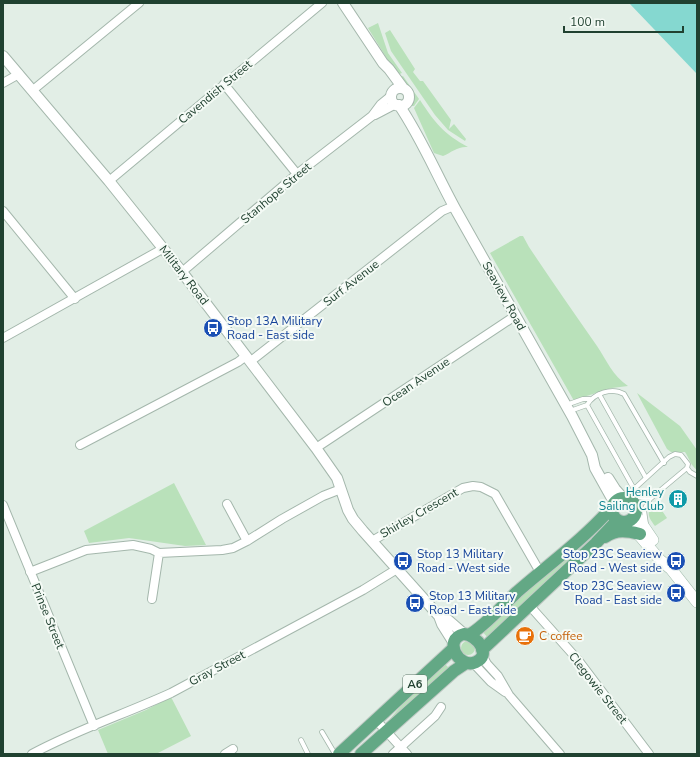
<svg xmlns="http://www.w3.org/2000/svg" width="700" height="757" viewBox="0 0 700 757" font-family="'Nunito Sans',sans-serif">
  <rect width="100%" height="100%" fill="#e2eee6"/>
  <!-- green -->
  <path fill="#b9e1ba" d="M378 23 388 53 402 73 397 75 368 28Z
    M390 30 415 69 413 72 420 81H423L451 120 449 129 454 124 466 139 465 141 448 130 435 115 391 51 385 33Z
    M403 76 419 99 414 106H412L411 103 412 93 398 78Z
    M420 100C435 123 444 134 468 147 458 146 452 152 443 156L434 153 414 108Z
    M520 236H523L529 247C551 280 574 313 597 346 607 361 612 375 628 386L612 388 574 400 573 399 490 253Z
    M637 393 680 426 697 450V470C691 466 689 458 685 452H671L667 449Z
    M174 483 206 545 185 546 129 538 89 543 84 531Z
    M656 502 667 518 655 526C647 515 646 512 656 502Z
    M607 517 611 522 532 594 488 638 482 631Z
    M461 648a7 7 0 1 1 14 0a7 7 0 1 1-14 0Z
    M444 663 449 668 391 720 390 719 400 707Z
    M171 697 191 736 156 754H108L98 730 146 710Z"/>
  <!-- water -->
  <path fill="#85d8d0" d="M629 3H697V74Z"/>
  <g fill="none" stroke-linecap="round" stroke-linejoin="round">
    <!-- service casing -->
    <g stroke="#a4b7ac" stroke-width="5.5">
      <path id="service" d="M599 394 646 478
        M566 405 583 399H590
        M570 411 587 405
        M687 468 690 472 697 476
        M634 489 639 497 650 499
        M646 524 644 510 650 499 687 468 688 464 681 455 675 454 669 457 634 489 587 405C594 393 612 387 624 394L664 463
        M322 732 335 754
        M301 740 308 754"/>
    </g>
    <!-- minor casing -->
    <g stroke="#a4b7ac" stroke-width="10">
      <path id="minor" d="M3 83 19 74
        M224 84 297 174
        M33 90 139 3
        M375 115 396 104
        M109 181 322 3
        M3 211 75 299
        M182 272 297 174 372 116 381 104 392 95
        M3 338 164 248
        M251 361 442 211 454 206
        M80 445 238 362 246 356
        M316 448 515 316
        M227 504 247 541
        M3 505 94 726
        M372 541 463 488 473 486 481 487 495 494 540 572
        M30 572 86 550 133 545 151 549 159 553 222 550 233 548 247 541 282 519 323 496 341 489
        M152 599 159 553
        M529 605 578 660 649 754
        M482 655 487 664 498 676 509 695 560 754
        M471 663 476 666 491 682 505 692
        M376 720 407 754
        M32 754C76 730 125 714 171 693L363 590 397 569
        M225 754 233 749
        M393 754 435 716 441 707"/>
    </g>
    <!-- tertiary casing -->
    <g stroke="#a4b7ac" stroke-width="12">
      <path id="tertiary" d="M343 3 383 63 389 69 403 88
        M3 56 109 181 182 272 316 448 337 478 348 510 353 519 363 531 439 616 448 620 464 634
        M391 97a9 9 0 1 1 18 0a9 9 0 1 1-18 0Z
        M399 105C422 139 437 176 457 212L572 416 592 455 595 468 614 502
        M608 478 615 489 622 497
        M439 616 442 624 454 643"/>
    </g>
    <!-- secondary casing -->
    <g stroke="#a0bbab" stroke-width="12">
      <path id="secondary" d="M636 515 653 540
        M628 522 660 560 671 569 697 602"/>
    </g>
    <!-- primary casing -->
    <g stroke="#c1cac5" stroke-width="14">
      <path id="primary" d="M612 510a12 12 0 1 1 24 0a12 12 0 1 1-24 0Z
        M605 537C617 529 627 531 640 534
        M464 634C477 635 492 655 476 662 459 670 442 639 464 634Z
        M469 635C485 626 503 605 517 592 549 564 584 539 612 507
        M482 650 596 543 614 524 619 521
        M339 754 454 648
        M361 754 454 671 466 663"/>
    </g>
    <!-- service -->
    <use href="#service" stroke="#fff" stroke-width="4"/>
    <!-- minor -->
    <use href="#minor" stroke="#fff" stroke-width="8"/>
    <!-- tertiary -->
    <use href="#tertiary" stroke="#fff" stroke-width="10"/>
    <!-- secondary -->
    <use href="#secondary" stroke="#fff" stroke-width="11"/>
    <!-- primary -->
    <use href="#primary" stroke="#63a885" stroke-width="12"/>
  </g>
  <!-- icons -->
  <defs>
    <g id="bus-disc" transform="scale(1)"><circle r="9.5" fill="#1a4fb4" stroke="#f4faf5"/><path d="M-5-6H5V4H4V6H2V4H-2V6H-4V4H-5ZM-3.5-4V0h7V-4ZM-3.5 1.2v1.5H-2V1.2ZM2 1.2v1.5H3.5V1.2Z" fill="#fff"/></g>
    <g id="building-disc" transform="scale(1)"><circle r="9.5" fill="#0f9aa8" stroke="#f4faf5"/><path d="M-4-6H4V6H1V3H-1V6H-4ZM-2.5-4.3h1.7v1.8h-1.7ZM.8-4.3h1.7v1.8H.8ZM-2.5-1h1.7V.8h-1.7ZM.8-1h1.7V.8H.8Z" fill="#fff"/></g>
    <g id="cafe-disc" transform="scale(1)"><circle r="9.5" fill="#e8710a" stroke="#f4faf5"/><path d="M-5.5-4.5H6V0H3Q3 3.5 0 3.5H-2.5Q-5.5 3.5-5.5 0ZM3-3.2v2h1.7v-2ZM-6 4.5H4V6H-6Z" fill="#fff"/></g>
  </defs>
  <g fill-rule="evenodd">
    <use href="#bus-disc" x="213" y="328"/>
    <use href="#building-disc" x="678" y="499"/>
    <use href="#bus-disc" x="403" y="561"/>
    <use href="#bus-disc" x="676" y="561"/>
    <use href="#bus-disc" x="676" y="593"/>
    <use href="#bus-disc" x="415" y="603"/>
    <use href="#cafe-disc" x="525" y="636"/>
  </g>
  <g text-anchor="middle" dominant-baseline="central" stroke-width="4" stroke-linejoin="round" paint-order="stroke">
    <!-- shield labels -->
    <rect fill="#f4faf5" stroke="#60786b" stroke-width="1" x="403" y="675" width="24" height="18" rx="3"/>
    <g font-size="11" font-weight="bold" fill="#204130">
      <text x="415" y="684">A6</text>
    </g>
    <!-- street labels -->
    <g font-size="12" fill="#204130" stroke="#f4faf5">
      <text transform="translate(215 92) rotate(-40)">Cavendish Street</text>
      <text transform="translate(276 193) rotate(-40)">Stanhope Street</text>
      <text transform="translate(184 275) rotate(52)">Military Road</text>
      <text transform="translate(351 283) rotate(-38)">Surf Avenue</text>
      <text transform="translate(504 296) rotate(61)">Seaview Road</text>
      <text transform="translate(416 382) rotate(-34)">Ocean Avenue</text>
      <text transform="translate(419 513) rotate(-30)">Shirley Crescent</text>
      <text transform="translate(48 616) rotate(68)">Prinse Street</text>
      <text transform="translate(217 668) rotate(-28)">Gray Street</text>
      <text transform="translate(598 688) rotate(52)">Clegowie Street</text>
    </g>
    <!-- transit labels -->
    <g font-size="12" fill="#164399" stroke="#f4faf5" text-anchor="start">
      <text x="227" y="321">Stop 13A Military<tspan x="227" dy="14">Road - East side</tspan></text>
      <text x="417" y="554">Stop 13 Military<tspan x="417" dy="14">Road - West side</tspan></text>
      <text x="662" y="554" text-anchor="end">Stop 23C Seaview<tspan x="662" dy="14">Road - West side</tspan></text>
      <text x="662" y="586" text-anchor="end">Stop 23C Seaview<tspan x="662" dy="14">Road - East side</tspan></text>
      <text x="429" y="596">Stop 13 Military<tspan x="429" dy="14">Road - East side</tspan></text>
    </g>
    <!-- culture labels -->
    <g font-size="12" fill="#0d838f" stroke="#f4faf5" text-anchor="end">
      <text x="664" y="492">Henley<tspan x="664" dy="14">Sailing Club</tspan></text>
    </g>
    <!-- food labels -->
    <g font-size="12" fill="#c56008" stroke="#f4faf5" text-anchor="start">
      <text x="539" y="636">C coffee</text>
    </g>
  </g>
  <!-- border -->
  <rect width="700" height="757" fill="none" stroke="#204130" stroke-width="8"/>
  <!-- scale -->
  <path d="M564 26v6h119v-6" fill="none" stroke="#204130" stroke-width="2"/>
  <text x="570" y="26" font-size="12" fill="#204130" stroke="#f4faf5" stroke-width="3" paint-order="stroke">100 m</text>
</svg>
